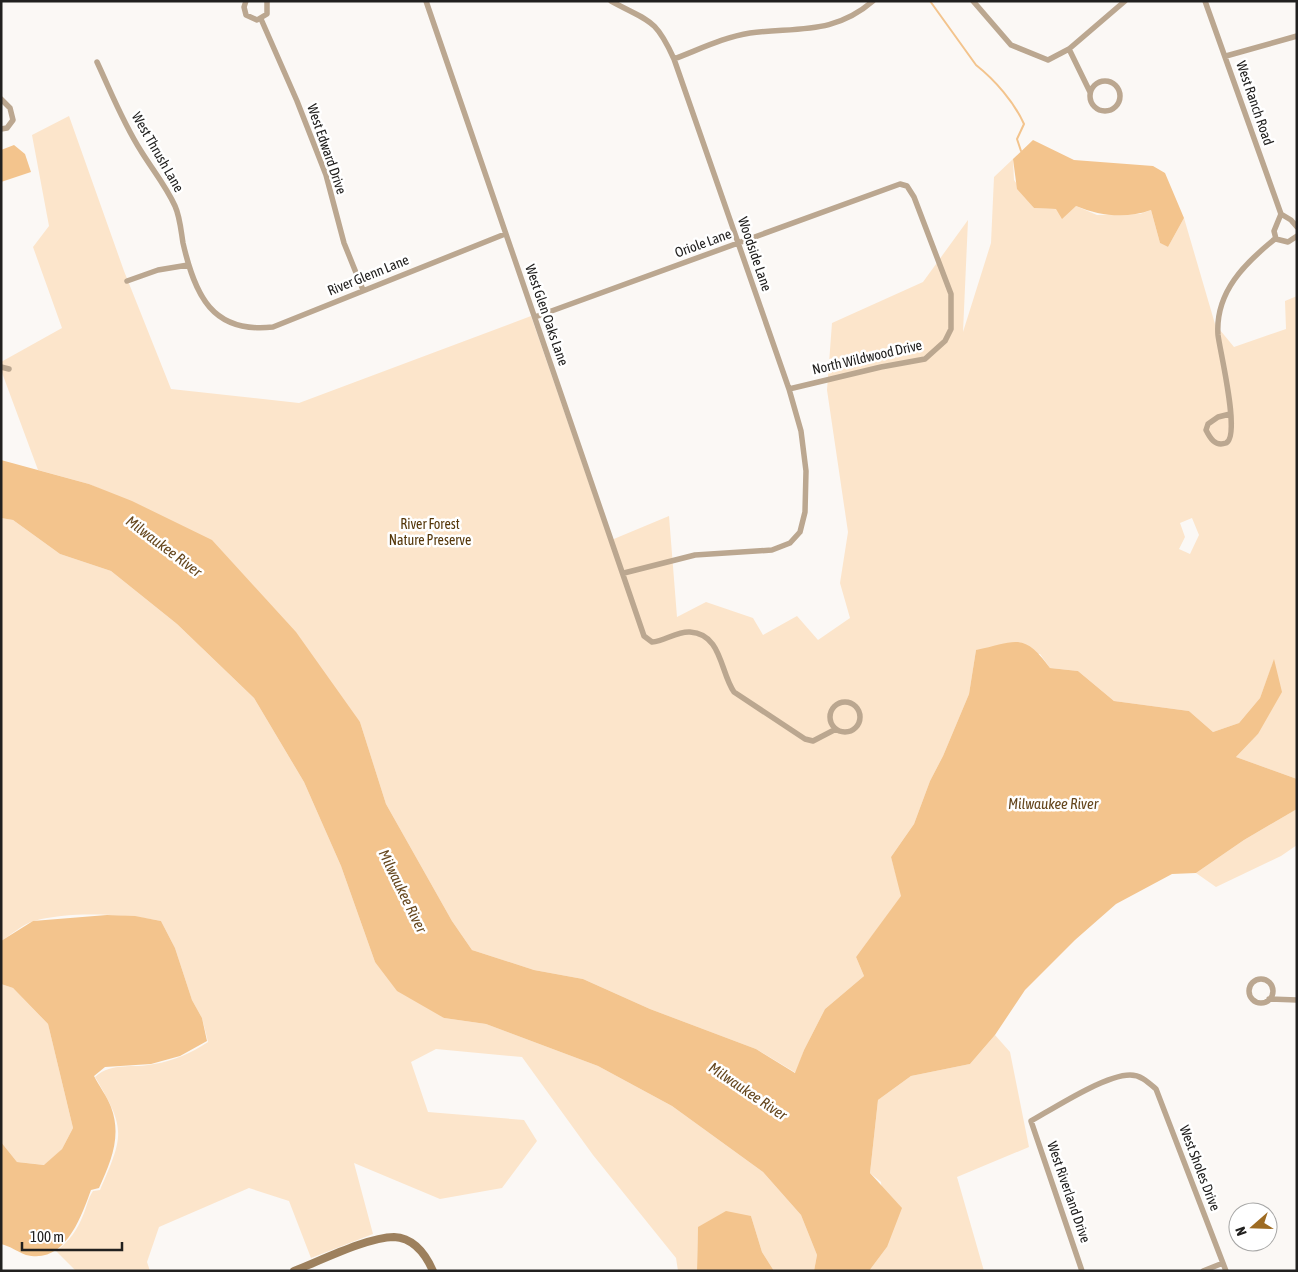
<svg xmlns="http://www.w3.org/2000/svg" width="1298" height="1272" viewBox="0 0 1298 1272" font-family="'Asap Condensed',sans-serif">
  <rect width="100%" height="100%" fill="#fbf8f5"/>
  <!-- green -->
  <path fill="#fce5cb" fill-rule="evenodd" d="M69 116 124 271 171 389 299 403 531 316 609 541 669 516 677 617 706 602 753 618 763 635 797 616 818 640 850 618 840 583 848 532 827 390 832 323 923 282 968 220 963 332 991 243 994 177 1013 159 1014 180 1034 208 1056 209 1076 206 1097 215 1140 214 1151 210 1160 243 1168 247 1184 218 1215 324 1234 347 1286 329 1285 301 1297 296V779L1236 757 1258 734 1274 660 1260 698 1239 723 1213 732 1189 711 1114 701 1078 671 1050 668 1040 654 976 650 969 694 943 756 930 781 914 824 891 857 902 896 856 957 864 976 825 1009 804 1050 796 1073 756 1049 650 1009 583 979 534 970 472 950 452 921 386 804 360 722 146 509 89 484 38 470 1 370V362L62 328 33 247 49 226 32 135ZM1192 518 1199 535 1190 554 1179 549 1185 537 1180 523Z
    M1 518 13 520 60 554 111 571 177 624 254 698 304 782 341 866 375 962 444 1018 486 1024 598 1066 672 1106 763 1172 801 1215 817 1255 814 1271H774L762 1252 751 1216 698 1228 697 1271H678L676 1258 593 1155 522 1057 436 1049 411 1062 428 1112 524 1120 537 1141 502 1188 440 1199 354 1163 373 1234 311 1258 289 1201 249 1188 159 1227 147 1262 150 1271H76L56 1251C69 1242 78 1229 84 1213 87 1206 88 1198 93 1191L100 1190C124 1135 126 1129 95 1077 113 1061 133 1069 154 1064 174 1061 191 1053 208 1042L202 1018 192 1000 175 948 161 921C125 914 70 911 34 921 23 924 11 935 1 941Z
    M1297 809V845L1281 856 1216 887 1196 873 1244 840Z
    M1 984 13 988 48 1024 73 1128 62 1149 45 1165 17 1162 1 1142Z
    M995 1035 1010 1052 1029 1147 957 1177 984 1271H869L887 1247 881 1182 870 1173 878 1100 911 1076 970 1064Z"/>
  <!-- water -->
  <path fill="#f3c48d" d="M1033 140 1074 160 1153 166 1165 173 1184 218 1168 247 1160 243 1151 210C1126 219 1100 216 1076 206L1062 219 1056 209 1034 208 1017 189 1013 159Z
    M14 145 25 154 31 172 1 182V150Z
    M1 460 89 484 132 501 212 540 296 632 360 722 386 804 452 921 472 950 534 970 583 979 650 1009 756 1049 795 1073 804 1050 825 1009 864 976 856 957 901 896 891 857 914 824 930 781 943 756 969 694 976 650C1016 642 1023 631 1050 668L1078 671 1114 701 1189 711 1213 732 1239 723 1260 698 1274 659 1282 692 1258 734 1236 757 1297 779V809L1244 840 1196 873 1172 874 1116 904 1075 940 1025 990 995 1035 970 1064 911 1076 878 1100 870 1173 902 1208 887 1247 869 1271H814L817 1255 801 1215 763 1172 672 1106 598 1066 486 1024 444 1018 397 991 375 962 341 866 304 782 254 698 177 624 111 571 60 554 13 520 1 518Z
    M107 915 135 916 161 921 175 948 192 1000 202 1018 207 1041 180 1056 151 1064 105 1067 94 1076C99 1086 107 1096 111 1107 122 1136 111 1162 99 1188L91 1190C81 1217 65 1265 26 1255 18 1252 10 1246 1 1244V1142L17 1162 44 1165 62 1149 73 1128 48 1024 13 988 1 984V941L33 921Z
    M726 1211 751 1216 762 1252 774 1271H697L698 1227Z"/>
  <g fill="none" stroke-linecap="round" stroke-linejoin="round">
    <!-- stream -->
    <path stroke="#f3c48d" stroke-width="2" d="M930 1 976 65C995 80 1014 102 1024 124L1017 139 1021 151"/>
    <!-- street -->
    <path stroke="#bba790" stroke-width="5.5" d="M246 1 244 7 246 15 257 20 267 14V1
      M426 1 644 636 652 642C665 641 677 631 690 632 722 634 720 672 734 692L805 739 813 741 836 729
      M611 1C649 22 655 17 674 59L789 389 801 431 806 471 805 512 800 532 790 543 772 550 695 555 624 573
      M973 1 1011 45 1048 60 1069 49 1125 1
      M1205 1 1281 214 1291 220 1297 227
      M261 19 297 101 326 175 344 243 363 290
      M1069 49 1090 92
      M1226 56 1297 36
      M674 59C698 50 724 37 750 33 797 27 834 35 873 1
      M97 62C111 92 123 123 141 151 152 169 166 186 175 206 180 217 181 231 183 243 195 295 212 334 273 327L505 234
      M1090 96a15 15 0 1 1 30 0a15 15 0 1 1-30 0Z
      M1 99 10 108 13 120 7 128 1 129
      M1281 214 1274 231 1276 239 1288 242 1297 236
      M127 281 158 270 188 265
      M535 317 900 184 907 186 914 197 951 294V329L945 341 925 359 881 367 789 389
      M1 367 9 369
      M1230 414 1218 417 1208 424 1206 430C1210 438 1215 447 1226 443 1241 436 1220 352 1218 335 1215 292 1245 263 1276 238
      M830 717a15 15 0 1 1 30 0a15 15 0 1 1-30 0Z
      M1249 991a12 12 0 1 1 24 0a12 12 0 1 1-24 0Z
      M1269 999 1297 1000
      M1082 1271 1031 1121C1054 1108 1105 1075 1130 1075 1141 1075 1148 1082 1156 1089L1226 1271
      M1203 1271 1223 1263"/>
    <!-- secondary -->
    <path stroke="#9d805d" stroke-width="8" d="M294 1271C320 1261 368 1237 394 1237 414 1238 426 1255 433 1271"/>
  </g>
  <g text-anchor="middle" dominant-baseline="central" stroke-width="5" stroke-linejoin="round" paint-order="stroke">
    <!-- street labels -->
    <g font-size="14" fill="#21201f" stroke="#fff">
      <text transform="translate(1255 103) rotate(71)">West Ranch Road</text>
      <text transform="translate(327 149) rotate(71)">West Edward Drive</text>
      <text transform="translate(158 152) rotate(60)">West Thrush Lane</text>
      <text transform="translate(703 243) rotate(-20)">Oriole Lane</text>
      <text transform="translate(755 254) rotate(71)">Woodside Lane</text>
      <text transform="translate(368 275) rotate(-22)">River Glenn Lane</text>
      <text transform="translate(547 315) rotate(71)">West Glen Oaks Lane</text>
      <text transform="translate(867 357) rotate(-13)">North Wildwood Drive</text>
      <text transform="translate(1200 1168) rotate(69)">West Sholes Drive</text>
      <text transform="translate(1069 1192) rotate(71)">West Riverland Drive</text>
    </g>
    <!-- park labels -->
    <g font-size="14" fill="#543609" stroke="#fff">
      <text x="430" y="524">River Forest<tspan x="430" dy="16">Nature Preserve</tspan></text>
    </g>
    <!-- water labels -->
    <g font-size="15" font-style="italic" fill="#65461d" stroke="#fff">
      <text transform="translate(164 546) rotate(37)">Milwaukee River</text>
      <text x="1053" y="803">Milwaukee River</text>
      <text transform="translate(403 891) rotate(64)">Milwaukee River</text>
      <text transform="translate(748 1091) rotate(34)">Milwaukee River</text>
    </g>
  </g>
  <!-- border -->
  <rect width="1298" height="1272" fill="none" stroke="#21201f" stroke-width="5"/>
  <!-- north arrow -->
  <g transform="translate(1253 1227) rotate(250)"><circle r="24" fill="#ffffff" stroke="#a6a6a5"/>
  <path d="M0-4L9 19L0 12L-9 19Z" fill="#9e6b22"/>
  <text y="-8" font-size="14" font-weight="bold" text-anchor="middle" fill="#21201f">N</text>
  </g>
  <!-- scale -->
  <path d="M22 1242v8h100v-8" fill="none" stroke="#21201f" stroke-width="2.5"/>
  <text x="30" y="1242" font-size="15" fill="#21201f" stroke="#ffffff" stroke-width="4" paint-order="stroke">100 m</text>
</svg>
